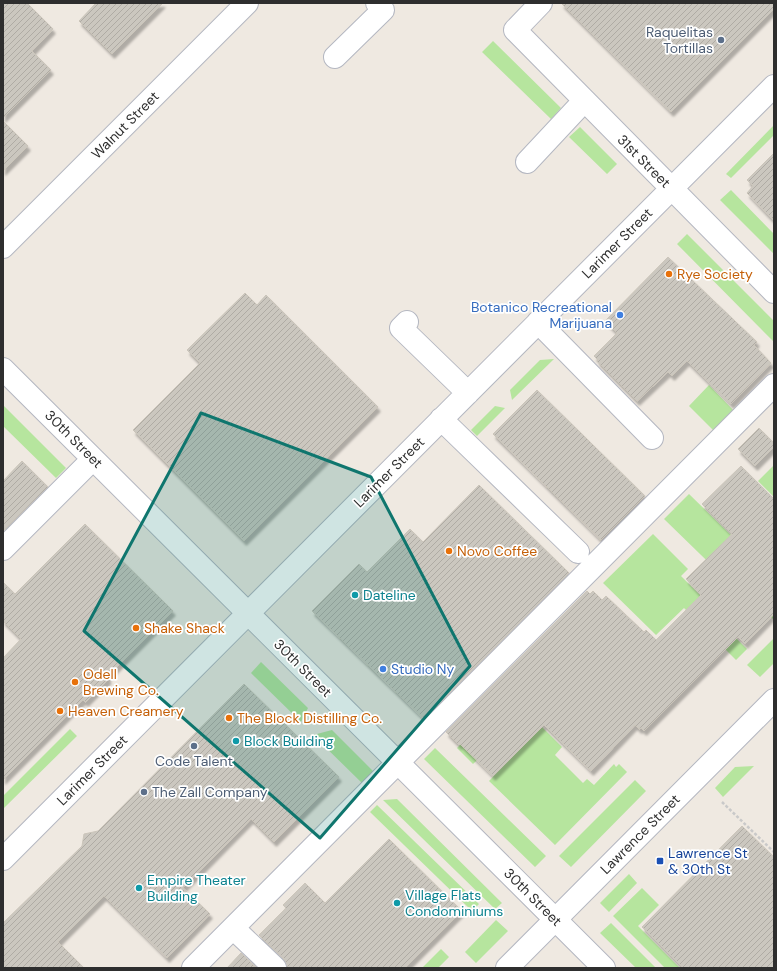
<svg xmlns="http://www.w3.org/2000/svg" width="777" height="971" viewBox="0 0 777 971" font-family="'DM Sans',sans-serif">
  <defs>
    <pattern id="building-hatch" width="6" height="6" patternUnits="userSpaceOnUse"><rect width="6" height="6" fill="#cbc7bf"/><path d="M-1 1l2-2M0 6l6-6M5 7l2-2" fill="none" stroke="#afaba4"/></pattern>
    <filter id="shadow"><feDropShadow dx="2.5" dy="4.5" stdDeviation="1" flood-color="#0004"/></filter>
  </defs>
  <rect width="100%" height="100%" fill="#efe9e1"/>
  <!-- grass -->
  <path fill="#b6e59e" d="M493 41 561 108 551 119 482 52Z
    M774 125V135L731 178 726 174Z
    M580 127 617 164 607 174 569 137Z
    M731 190 774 234V254L720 200Z
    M687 234 774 321V342L677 244Z
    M554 359 512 400 510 390 540 360Z
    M709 385 735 412 715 432 689 406Z
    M3 405 66 468 56 478 3 426Z
    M495 406 505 408 477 436 471 430Z
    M774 465V497L758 481Z
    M689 494 774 577V620L740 587 737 590 664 519Z
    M653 534 688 569 681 576 734 629 731 633 747 649 736 660 684 608 656 635 603 583Z
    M774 638V663L760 677 747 665Z
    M261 662 308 708 301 722 251 673Z
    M541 726 562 747 555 755 583 783 587 779 594 785 614 764 616 767 619 764 627 772 555 845 489 781 524 745 508 730Z
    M477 728 494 744 473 764 457 748Z
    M70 729 77 736 3 809V796Z
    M332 730 376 774 364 785 313 735Z
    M435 748 546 856 535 867 424 759Z
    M754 766 723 797 715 788 735 767Z
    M635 780 646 791 571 867 559 856Z
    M397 799 502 903 495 909 383 800Z
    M377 805 479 904 472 911 370 812Z
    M629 874 637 883 609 912 600 903Z
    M642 888 659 905 638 926 680 968H665L613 916Z
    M496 920 508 931 476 963 465 952Z
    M611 923 656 968H636L600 933Z
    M441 949 449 957 438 968H422Z"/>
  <!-- building -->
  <path fill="url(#building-hatch)" stroke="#cbc5ba" filter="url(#shadow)" d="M3 3H27L53 29 32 51 51 70 3 118Z
    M96 3H163L112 54 79 21Z
    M561 3H774V9L671 112Z
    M3 121 28 146 3 171Z
    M774 153V221L747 193 753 186 747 180Z
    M668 257 757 342 754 345 771 363 731 404 687 361 672 376 668 372 637 401 597 361 598 360 594 356 617 333 605 321Z
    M245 293 257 305 266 295 378 407 244 541 133 430 200 363 187 350Z
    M537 390 645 496 601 540 493 434Z
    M759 428 774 443V447L755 466 738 449Z
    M22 461 48 487 3 531V481Z
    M741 466 774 499V614L745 644 738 637 644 731 641 728 639 729 635 725 591 771 544 725 493 776 460 744 459 745 446 732 587 591 590 594 593 591 602 600 606 596 644 632 646 630 656 640 701 595 686 579 732 534 702 504Z
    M479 485 569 573 424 719 312 611 359 564 367 572 410 529 423 542Z
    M85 524 173 611 107 677 109 679 86 702 83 700 3 780V658L21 639 3 621V582L15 594Z
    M244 684 339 777 274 842 251 819 183 888 210 914 167 958 104 896 58 942 84 968H3V923L82 846 84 834 98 831Z
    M742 826 774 857V968H683L642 927Z
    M389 839 462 911 405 968H287V964L284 959 259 935 286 908 283 905 305 883 325 903Z
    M241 953 257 968H227Z"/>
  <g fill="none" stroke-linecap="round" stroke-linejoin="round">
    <!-- minor casing -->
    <g stroke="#b4b7c1" stroke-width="24">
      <path id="minor" d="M541 3 515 30 774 292
        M335 57 383 10 377 3
        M527 162 584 101
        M3 247 247 3
        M407 322 401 328 468 393
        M538 322 652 438
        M3 369 604 968
        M441 419 578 552
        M3 549 93 459
        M3 859 774 86
        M233 928 275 968
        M193 968 774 385
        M507 968 774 700"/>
    </g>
    <!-- path -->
    <path stroke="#c9c9c9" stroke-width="2.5" stroke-dasharray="3 2" stroke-linecap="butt" d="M722 802 774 852"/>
    <!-- minor -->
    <use href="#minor" stroke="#fff" stroke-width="22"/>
  </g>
  <!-- marked area -->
  <path fill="#0f766e" fill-opacity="0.2" stroke="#0f766e" stroke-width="3" stroke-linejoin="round" d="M201 413 371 477 470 666 320 838 84 631Z"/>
  <!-- markers -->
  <g fill="#5c6f8a" stroke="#fff" stroke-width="1.5">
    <circle cx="721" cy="40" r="4"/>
    <circle cx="194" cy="746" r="4"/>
    <circle cx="144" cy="792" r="4"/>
  </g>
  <g fill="#e8710a" stroke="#fff" stroke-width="1.5">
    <circle cx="669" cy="274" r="4"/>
    <circle cx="449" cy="551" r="4"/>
    <circle cx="136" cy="628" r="4"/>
    <circle cx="75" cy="682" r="4"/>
    <circle cx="60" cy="711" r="4"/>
    <circle cx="229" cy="718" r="4"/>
  </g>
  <g fill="#3f7fe0" stroke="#fff" stroke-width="1.5">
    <circle cx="620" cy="315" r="4"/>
    <circle cx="383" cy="669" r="4"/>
  </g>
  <g fill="#0f9aa8" stroke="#fff" stroke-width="1.5">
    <circle cx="355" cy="595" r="4"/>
    <circle cx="236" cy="741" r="4"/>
    <circle cx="139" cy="888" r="4"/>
    <circle cx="397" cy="903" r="4"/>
  </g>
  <rect fill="#1a4fb4" stroke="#fff" stroke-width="1.5" x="656" y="857" width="8" height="8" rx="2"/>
  <g text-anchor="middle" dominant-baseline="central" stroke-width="3.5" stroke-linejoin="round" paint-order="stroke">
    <!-- service labels -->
    <g font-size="14" fill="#4e5e75" stroke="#fff" text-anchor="end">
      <text x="713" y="32">Raquelitas<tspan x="713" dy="16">Tortillas</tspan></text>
      <text x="194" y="761" text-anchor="middle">Code Talent</text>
      <text x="152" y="792" text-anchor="start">The Zall Company</text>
    </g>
    <!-- street labels -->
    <g font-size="14" fill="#2e2e2e" stroke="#fff">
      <text transform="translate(125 125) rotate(-45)">Walnut Street</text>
      <text transform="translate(644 161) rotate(45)">31st Street</text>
      <text transform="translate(617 243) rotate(-45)">Larimer Street</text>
      <text transform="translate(74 439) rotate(45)">30th Street</text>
      <text transform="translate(389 472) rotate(-45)">Larimer Street</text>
      <text transform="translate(303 668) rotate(45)">30th Street</text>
      <text transform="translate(92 770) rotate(-45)">Larimer Street</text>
      <text transform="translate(640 834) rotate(-45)">Lawrence Street</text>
      <text transform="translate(533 897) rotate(45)">30th Street</text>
    </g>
    <!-- food labels -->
    <g font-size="14" fill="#c56008" stroke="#fff" text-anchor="start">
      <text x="677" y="274">Rye Society</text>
      <text x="457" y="551">Novo Coffee</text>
      <text x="144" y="628">Shake Shack</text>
      <text x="83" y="674">Odell<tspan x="83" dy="16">Brewing Co.</tspan></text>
      <text x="68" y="711">Heaven Creamery</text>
      <text x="237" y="718">The Block Distilling Co.</text>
    </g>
    <!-- shop labels -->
    <g font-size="14" fill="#366cbe" stroke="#fff" text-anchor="end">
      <text x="612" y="307">Botanico Recreational<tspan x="612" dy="16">Marijuana</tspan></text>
      <text x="391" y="669" text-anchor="start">Studio Ny</text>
    </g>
    <!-- culture labels -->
    <g font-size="14" fill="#0d838f" stroke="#fff" text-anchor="start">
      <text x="363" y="595">Dateline</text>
      <text x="244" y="741">Block Building</text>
      <text x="147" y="880">Empire Theater<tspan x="147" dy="16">Building</tspan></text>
      <text x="405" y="895">Village Flats<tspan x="405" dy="16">Condominiums</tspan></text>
    </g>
    <!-- transit labels -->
    <g font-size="14" fill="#164399" stroke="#fff" text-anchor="start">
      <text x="668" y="853">Lawrence St<tspan x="668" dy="16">&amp; 30th St</tspan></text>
    </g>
  </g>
  <!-- border -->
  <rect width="777" height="971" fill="none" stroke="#2e2e2e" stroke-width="8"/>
</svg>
